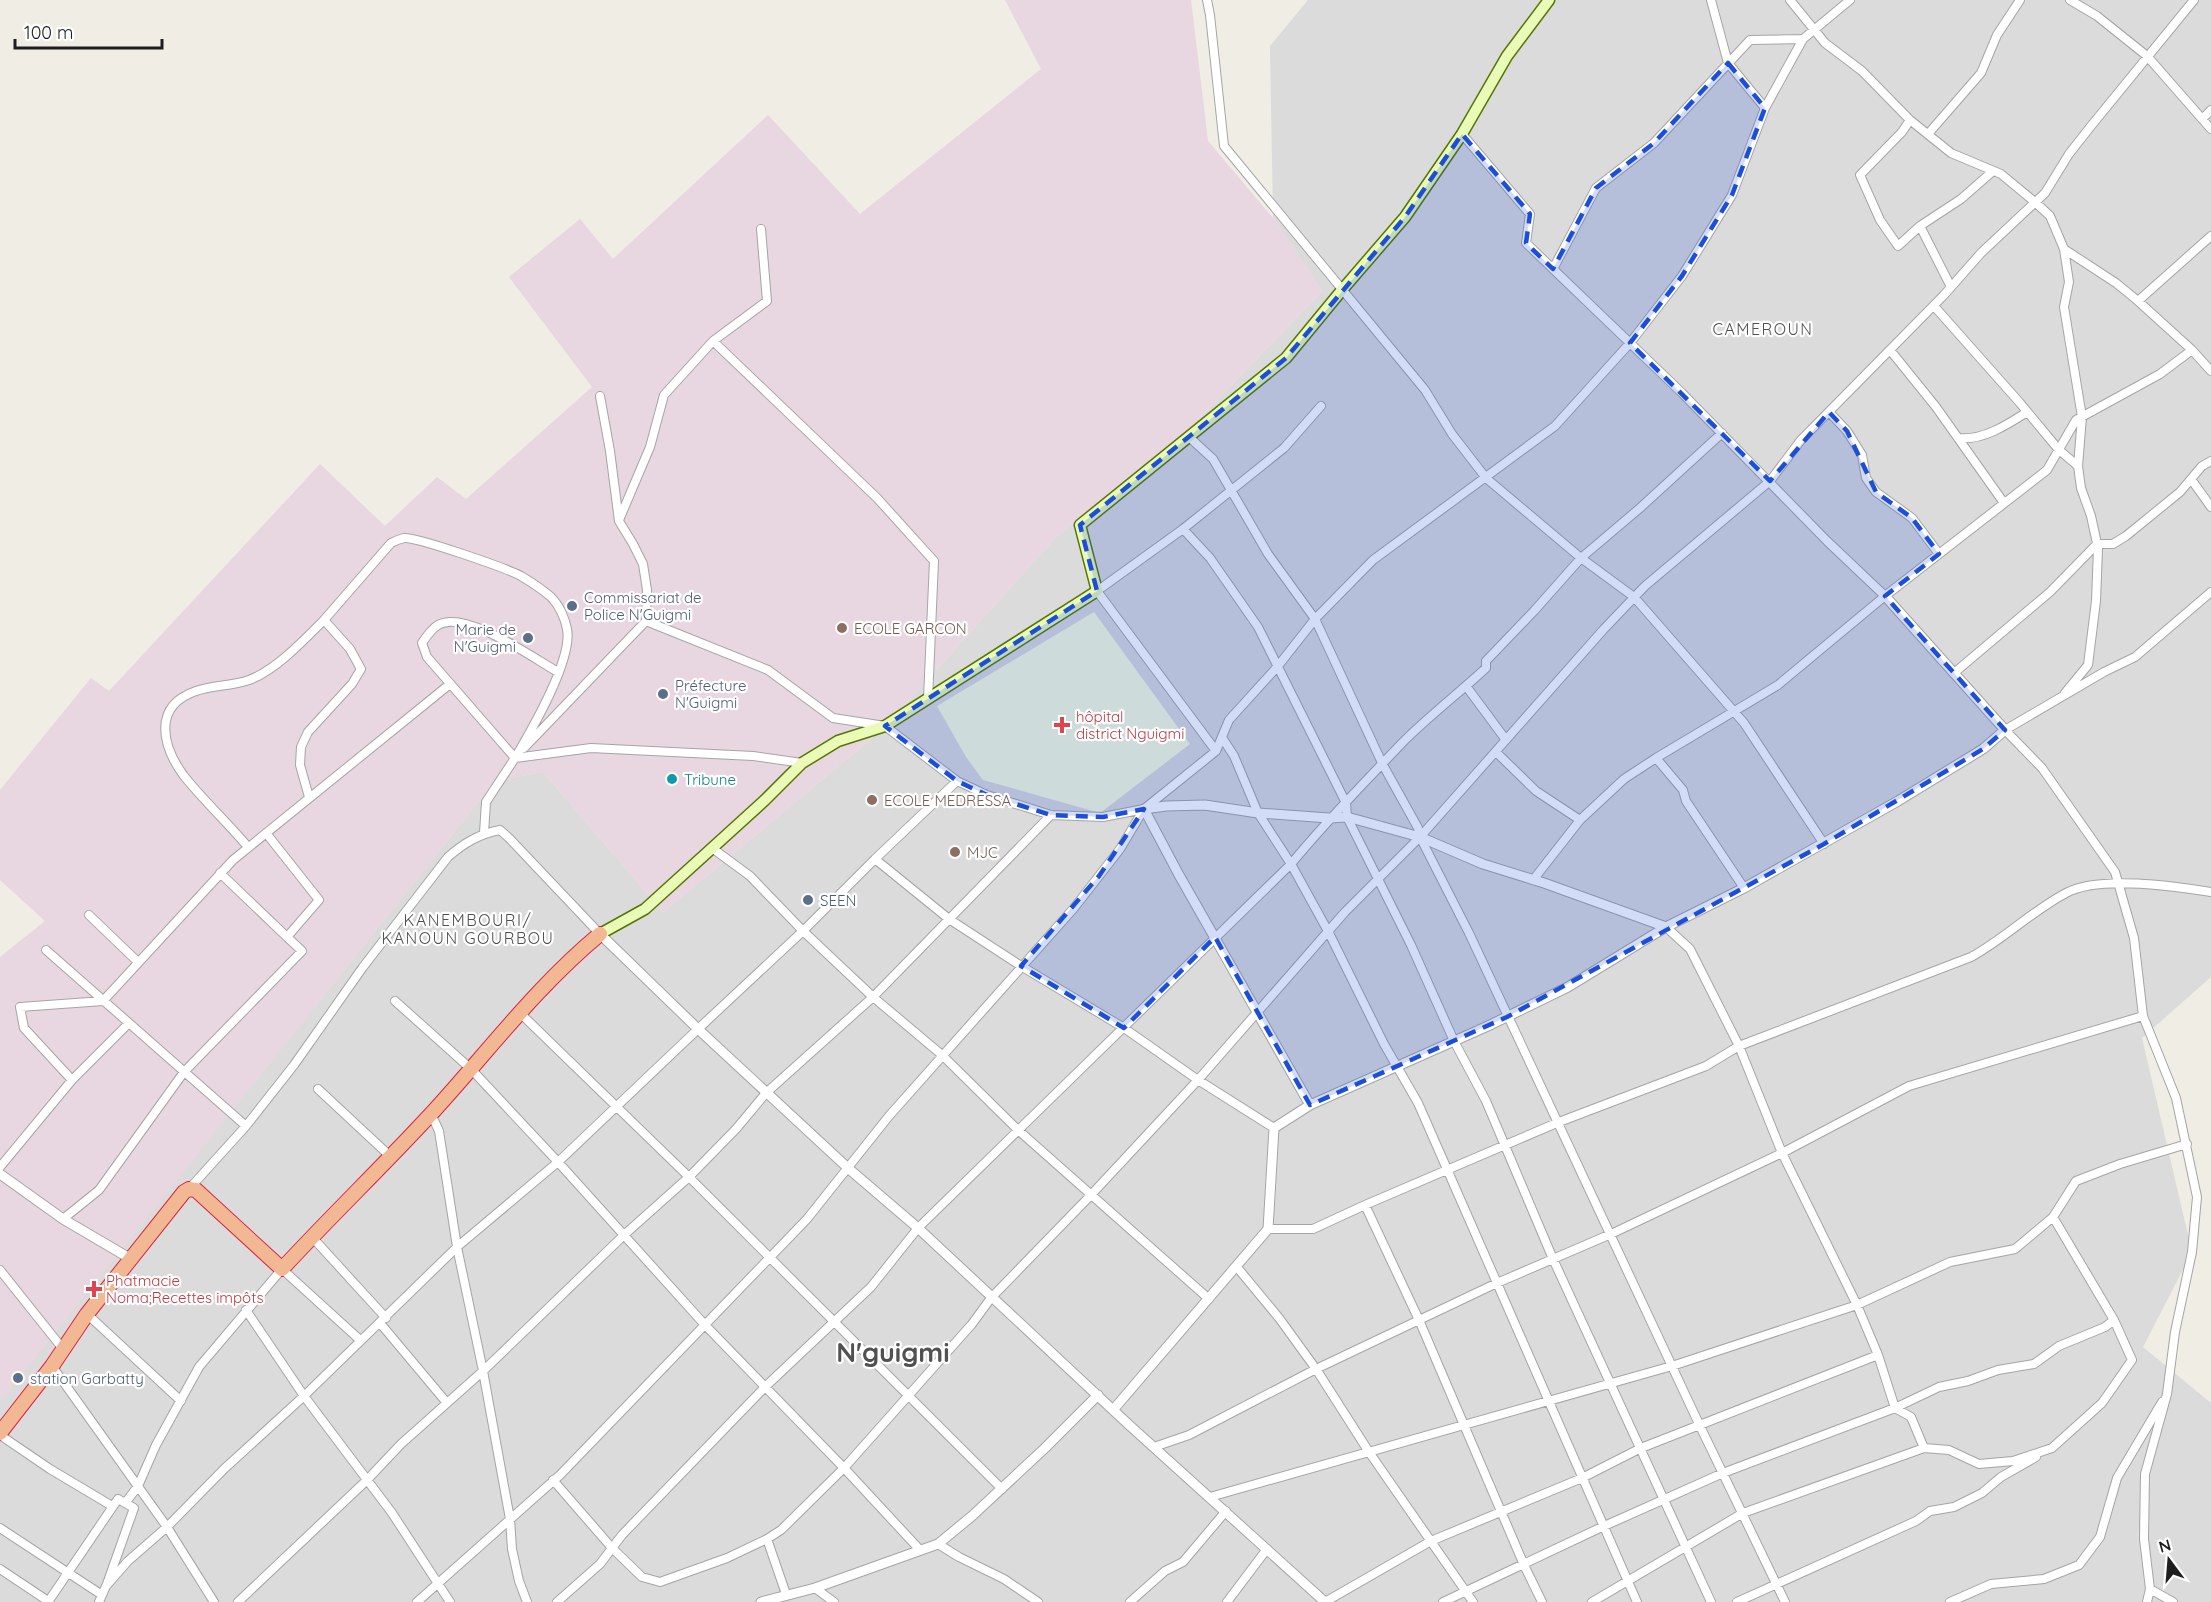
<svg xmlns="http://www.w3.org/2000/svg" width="2211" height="1602" viewBox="0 0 2211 1602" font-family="Quicksand,sans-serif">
  <rect width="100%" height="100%" fill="#efede4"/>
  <!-- residential -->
  <path fill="#dcdbdb" d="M1308 0H2211V977L2142 1038 2192 1252 2143 1347 2211 1403V1602H0V1394L4 1396 495 781 543 772 663 912 884 728 1055 538 1186 432 1322 291 1273 218 1270 46Z"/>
  <!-- industrial -->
  <path fill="#e8d6e1" d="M1005 0H1191L1208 141 1273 218 1322 291 1186 432 1055 538 884 728 663 912 543 772 495 781 4 1397 0 1394V957L45 921 0 880V790L91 678 109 691 320 464 385 526 437 477 466 499 592 387 509 277 580 219 613 259 768 115 860 214 1041 69Z"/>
  <!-- education -->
  <path fill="#f9ffdd" d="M1094 612 1190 744 1100 813 983 780 966 757 937 706Z"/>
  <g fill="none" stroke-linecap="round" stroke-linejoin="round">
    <!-- minor casing -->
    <g stroke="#a5a5a5" stroke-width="10">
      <path id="minor" d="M1207 0 1210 15 1224 146 1425 390 1452 434 1486 478 1581 558 1634 597 1744 723 1824 844
        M1711 0 1728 63 1765 108
        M1790 0 1825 43 1862 71 1910 120 1951 153 2001 174 2036 203 2050 216 2064 249 2116 283 2138 301 2192 350 2211 371
        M2070 0 2097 16 2147 56 2211 129
        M2202 119 2211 110
        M1910 120 1902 132 1860 175 1880 220 1898 246 1920 226 1961 199 1993 171
        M1462 134 1530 214 1526 243 1682 393 1827 541 1885 596
        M1928 134 1981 73 1997 35 2020 0
        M1920 226 1951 287
        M2064 249 2069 282 2064 307 2082 417 2078 466 2081 488 2091 516 2098 548 2096 601 2088 665 2065 693
        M1553 269 1596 188 1654 143 1750 40 1803 39
        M2138 301 2211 236
        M1934 306 2020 403 2059 450 2078 466
        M713 341 877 498 934 561 928 699
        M1890 350 1936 407 2004 503
        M1829 412 1847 431 1862 455 1866 478 1876 492 1912 518 1939 554
        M1189 437 1213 459 1268 554 1315 619 1383 765 1418 828 1420 837 1469 933 1699 1424 1785 1602
        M1958 438C1982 441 2007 425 2027 412
        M2191 479 2211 507
        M619 520 650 447 664 395 713 341 767 301 761 229
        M1183 529 1210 558 1258 627 1346 803 1347 817 1411 945 1454 1041 1486 1101 1553 1259 1711 1602
        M324 620 391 543C395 541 400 539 404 538 417 537 506 568 521 576 531 582 542 589 551 597 559 605 565 618 567 629 573 660 531 731 515 758
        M646 621 768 670 833 718 885 726 957 781 987 795 1051 815 1103 817 1144 809
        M1954 673 2050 592 2097 544H2113L2126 536 2180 492 2202 466 2211 461
        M1466 686 1506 740
        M1223 739 1234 756 1258 813 1291 864 1329 933 1384 1044 1418 1103 1637 1602
        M524 748 646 621 647 590 643 564 633 544 619 521 610 451 600 396
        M1216 751 1097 591 1183 529 1284 448 1321 406
        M1496 752 1536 791 1580 820
        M515 758 427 657 422 643C426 637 433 628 438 625 465 609 533 658 558 672
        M484 833 486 802 515 758 591 748 753 756 802 763
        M248 847C228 823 204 801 184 776 162 746 152 706 196 691 213 685 233 686 249 680 276 670 304 640 324 620L350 649 361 669 352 684 308 732 301 747 300 765 309 797
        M712 848 750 876 803 931 873 997 942 1055 1018 1130 1209 1299
        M875 859 949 919 1021 966 1124 1028 1198 1080 1274 1128
        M220 873 287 937
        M1533 880 1580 820 1624 779 1656 758
        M1744 888 1686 801 1683 790 1656 758 1778 685 1885 596 2047 470 2076 420 2160 374 2192 350
        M89 915 138 962
        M1666 927 1690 949 1739 1046 1782 1153 1857 1305 1878 1355 1895 1408 1911 1417 1924 1448
        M46 950 246 1126
        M395 1001 471 1069 558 1162 705 1325 844 1468 920 1550
        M519 1012 689 1177 1002 1489
        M72 1080 129 1023
        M318 1089 391 1157
        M431 1114 439 1131 457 1247 483 1371 510 1519 512 1549 519 1581 527 1602
        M0 1167 72 1080 24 1028 20 1007 103 1001 233 860 450 684
        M189 1189 246 1126 294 1065 363 967 448 857C464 843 479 834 500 830L509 838 600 934
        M1365 1205 1419 1320 1524 1565 1542 1602
        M63 1219 99 1190 184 1072 302 951 287 937 319 900 266 833
        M1268 1229H1313L1365 1205 1559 1122 1706 1066 1739 1046 1971 957C2004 939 2032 911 2066 893 2099 875 2174 886 2211 892
        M312 1237 386 1318
        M1236 1266 1279 1318 1316 1369 1369 1452 1473 1602
        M0 1270 63 1349
        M246 1310 304 1396 392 1513 450 1602
        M87 1314 181 1401
        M380 1323 447 1403
        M52 1366 167 1527 214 1602
        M0 1435 50 1469 112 1506
        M1154 1447 1189 1435 1316 1369 1497 1283 1611 1234 1782 1153 1909 1086 2143 1016
        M553 1480 612 1548 642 1577 660 1582 727 1558 767 1539 781 1530 844 1468 972 1324 991 1298 1090 1196 1198 1080 1345 912 1420 837 1603 630 1645 586 1770 481 1801 440 1944 295 1981 253 2045 193 2069 154 2091 126 2194 0
        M1210 1497 1672 1366 1857 1305 1950 1262 2015 1249 2053 1217 2076 1181 2120 1164 2187 1144
        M126 1502 138 1486 156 1445 199 1367 282 1269 360 1340
        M0 1528 102 1595
        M767 1539 786 1594
        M938 1544 959 1557 1004 1579 1038 1602
        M0 1569 48 1601
        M815 1588 834 1602
        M2150 1589 2173 1602
        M48 1602 118 1499 134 1508 107 1584
        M99 1602 106 1586 128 1561 167 1527 224 1469 304 1396 457 1247 558 1162 698 1029 803 931 875 859 957 781
        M238 1602 367 1480 401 1444 483 1371 624 1235 689 1177 736 1129 766 1093 873 997 1051 815
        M417 1602 560 1475 807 1219 889 1116 1074 908 1120 849 1144 809 1216 751 1229 720 1278 666 1315 619 1373 560 1555 426 1630 343 1682 276 1732 195 1765 108 1803 39 1850 0
        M557 1602 600 1564 622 1535 766 1386 871 1287 918 1228 1291 864C1326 821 1365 782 1403 742 1429 716 1459 693 1486 668V661L1534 611 1581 558 1640 508 1722 433
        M1130 1602 1165 1571 1183 1562 1226 1511
        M1227 1602 1267 1549
        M1325 1602 1431 1541 1582 1478 1641 1448 1878 1355
        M1443 1602 1602 1527 1723 1473 1895 1408 1939 1387 1968 1381 1998 1370 2034 1364 2059 1346 2105 1327 2114 1320
        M1592 1602 1743 1513 1924 1448 1949 1450 1979 1464 2013 1461 2052 1448 2102 1403 2132 1360 2114 1320 2053 1217
        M1737 1602 1916 1521 1930 1511 1954 1507 1982 1493 2001 1477 2036 1457
        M1950 1602 1991 1584 2044 1579 2079 1565 2100 1537 2117 1478 2162 1402
        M2147 1602 2150 1589 2144 1539 2145 1474 2167 1394 2175 1332 2192 1252 2197 1197 2176 1098 2143 1016 2134 938 2115 872 2042 768 2005 730 2104 672 2135 657 2211 592"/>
    </g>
    <!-- tertiary casing -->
    <g stroke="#a5a5a5" stroke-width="11">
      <path id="tertiary" d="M600 934 698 1029 849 1169 918 1228 1128 1424 1325 1602
        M1310 1105 1179 875 1144 809 1166 806 1205 805 1258 813 1329 818 1347 817 1420 837 1483 864 1544 883 1666 927
        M0 1174 63 1219 131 1259
        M1113 1410 1268 1229 1274 1128 1310 1105 1488 1026 1568 987 1666 927 1744 888 1898 801 1983 749 2005 730 1885 596
        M761 1602 815 1588 938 1544 972 1516 1045 1448 1098 1395"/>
    </g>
    <!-- secondary casing -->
    <g stroke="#557604" stroke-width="13">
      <path id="secondary" d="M600 934 645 909 765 800 802 763 838 741 885 726 1097 591 1080 525 1286 358 1342 290 1405 217 1462 134 1507 56 1549 0"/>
    </g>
    <!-- trunk casing -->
    <g stroke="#db2341" stroke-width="16">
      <path id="trunk" d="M0 1433 52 1366 87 1314 184 1192 189 1189 196 1190 282 1269C330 1217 382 1167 431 1114 487 1053 536 987 600 934"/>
    </g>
    <!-- minor -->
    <use href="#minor" stroke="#fff" stroke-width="8"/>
    <!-- tertiary -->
    <use href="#tertiary" stroke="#fff" stroke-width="9"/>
    <!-- secondary -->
    <use href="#secondary" stroke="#eafab7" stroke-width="10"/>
    <!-- trunk -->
    <use href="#trunk" stroke="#f2b894" stroke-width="14"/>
  </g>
  <!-- marked area -->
  <path fill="#1d4ed8" fill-opacity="0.2" stroke="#1d4ed8" stroke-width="4.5" stroke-dasharray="12 8" stroke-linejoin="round" d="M1728 63 1765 108 1732 195 1682 276 1630 343 1770 481 1829 412 1847 431 1876 492 1912 518 1939 554 1885 596 2005 730 1983 749 1824 844 1507 1017 1310 1105 1215 937 1124 1028 1021 966 1099 876 1144 809 1103 817 1051 815 987 795 957 781 885 726 1097 591 1080 525 1286 358 1405 217 1462 134 1530 214 1526 243 1553 269 1596 188 1654 143Z"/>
  <!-- markers -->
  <g fill="#5c6f8a" stroke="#fff" stroke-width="2">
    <circle cx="572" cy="606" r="6"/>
    <circle cx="528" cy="638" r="6"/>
    <circle cx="663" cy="694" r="6"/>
    <circle cx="808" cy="900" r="6"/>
    <circle cx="18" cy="1378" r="6"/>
  </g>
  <g fill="#8d6e63" stroke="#fff" stroke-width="2">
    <circle cx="842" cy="628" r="6"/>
    <circle cx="872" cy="800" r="6"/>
    <circle cx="955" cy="852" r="6"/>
  </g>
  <g fill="#e0444e" stroke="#fff" stroke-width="2">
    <path d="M1059 716h6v6h6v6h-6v6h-6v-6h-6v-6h6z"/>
    <path d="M91 1280h6v6h6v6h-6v6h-6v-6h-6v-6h6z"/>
  </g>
  <circle fill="#0f9aa8" stroke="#fff" stroke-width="2" cx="672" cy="779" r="6"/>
  <g text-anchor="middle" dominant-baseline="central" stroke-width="4.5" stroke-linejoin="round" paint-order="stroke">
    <!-- service labels -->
    <g font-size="15" fill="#4e5e75" stroke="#fff" text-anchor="start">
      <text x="584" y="597">Commissariat de<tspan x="584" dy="17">Police N'Guigmi</tspan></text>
      <text x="516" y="629" text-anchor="end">Marie de<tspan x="516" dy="17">N'Guigmi</tspan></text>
      <text x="675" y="685">Préfecture<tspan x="675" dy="17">N'Guigmi</tspan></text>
      <text x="820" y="900">SEEN</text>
      <text x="30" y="1378">station Garbatty</text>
    </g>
    <!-- education labels -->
    <g font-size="15" fill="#785e54" stroke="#fff" text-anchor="start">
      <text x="854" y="628">ECOLE GARCON</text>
      <text x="884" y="800">ECOLE MEDRESSA</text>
      <text x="967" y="852">MJC</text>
    </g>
    <!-- health labels -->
    <g font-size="15" fill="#be3a42" stroke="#fff" text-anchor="start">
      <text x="1076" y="716">hôpital<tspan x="1076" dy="17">district Nguigmi</tspan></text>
      <text x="106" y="1280">Phatmacie<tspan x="106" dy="17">Noma;Recettes impôts</tspan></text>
    </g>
    <!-- culture labels -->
    <g font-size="15" fill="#0d838f" stroke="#fff" text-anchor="start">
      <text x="684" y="779">Tribune</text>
    </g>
    <!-- neighbourhood labels -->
    <g font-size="16" letter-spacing="1.5" fill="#515151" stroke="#fff">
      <text x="1763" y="329">CAMEROUN</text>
      <text x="468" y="920">KANEMBOURI/<tspan x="468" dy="18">KANOUN GOURBOU</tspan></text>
    </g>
    <!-- town labels -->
    <g font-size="27" font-weight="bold" fill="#515151" stroke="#fff">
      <text x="893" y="1352">N'guigmi</text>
    </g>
  </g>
  <!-- north arrow -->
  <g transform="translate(2169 1560) rotate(344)" stroke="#ffffff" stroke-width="4.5" paint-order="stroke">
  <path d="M0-4.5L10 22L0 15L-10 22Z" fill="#1e1e1e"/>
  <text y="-9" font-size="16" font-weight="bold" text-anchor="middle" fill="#1e1e1e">N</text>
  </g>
  <!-- scale -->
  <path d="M15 39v9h147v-9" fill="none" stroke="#1e1e1e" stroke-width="3"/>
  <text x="24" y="39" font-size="18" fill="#1e1e1e" stroke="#ffffff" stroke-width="4.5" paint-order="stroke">100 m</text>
</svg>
